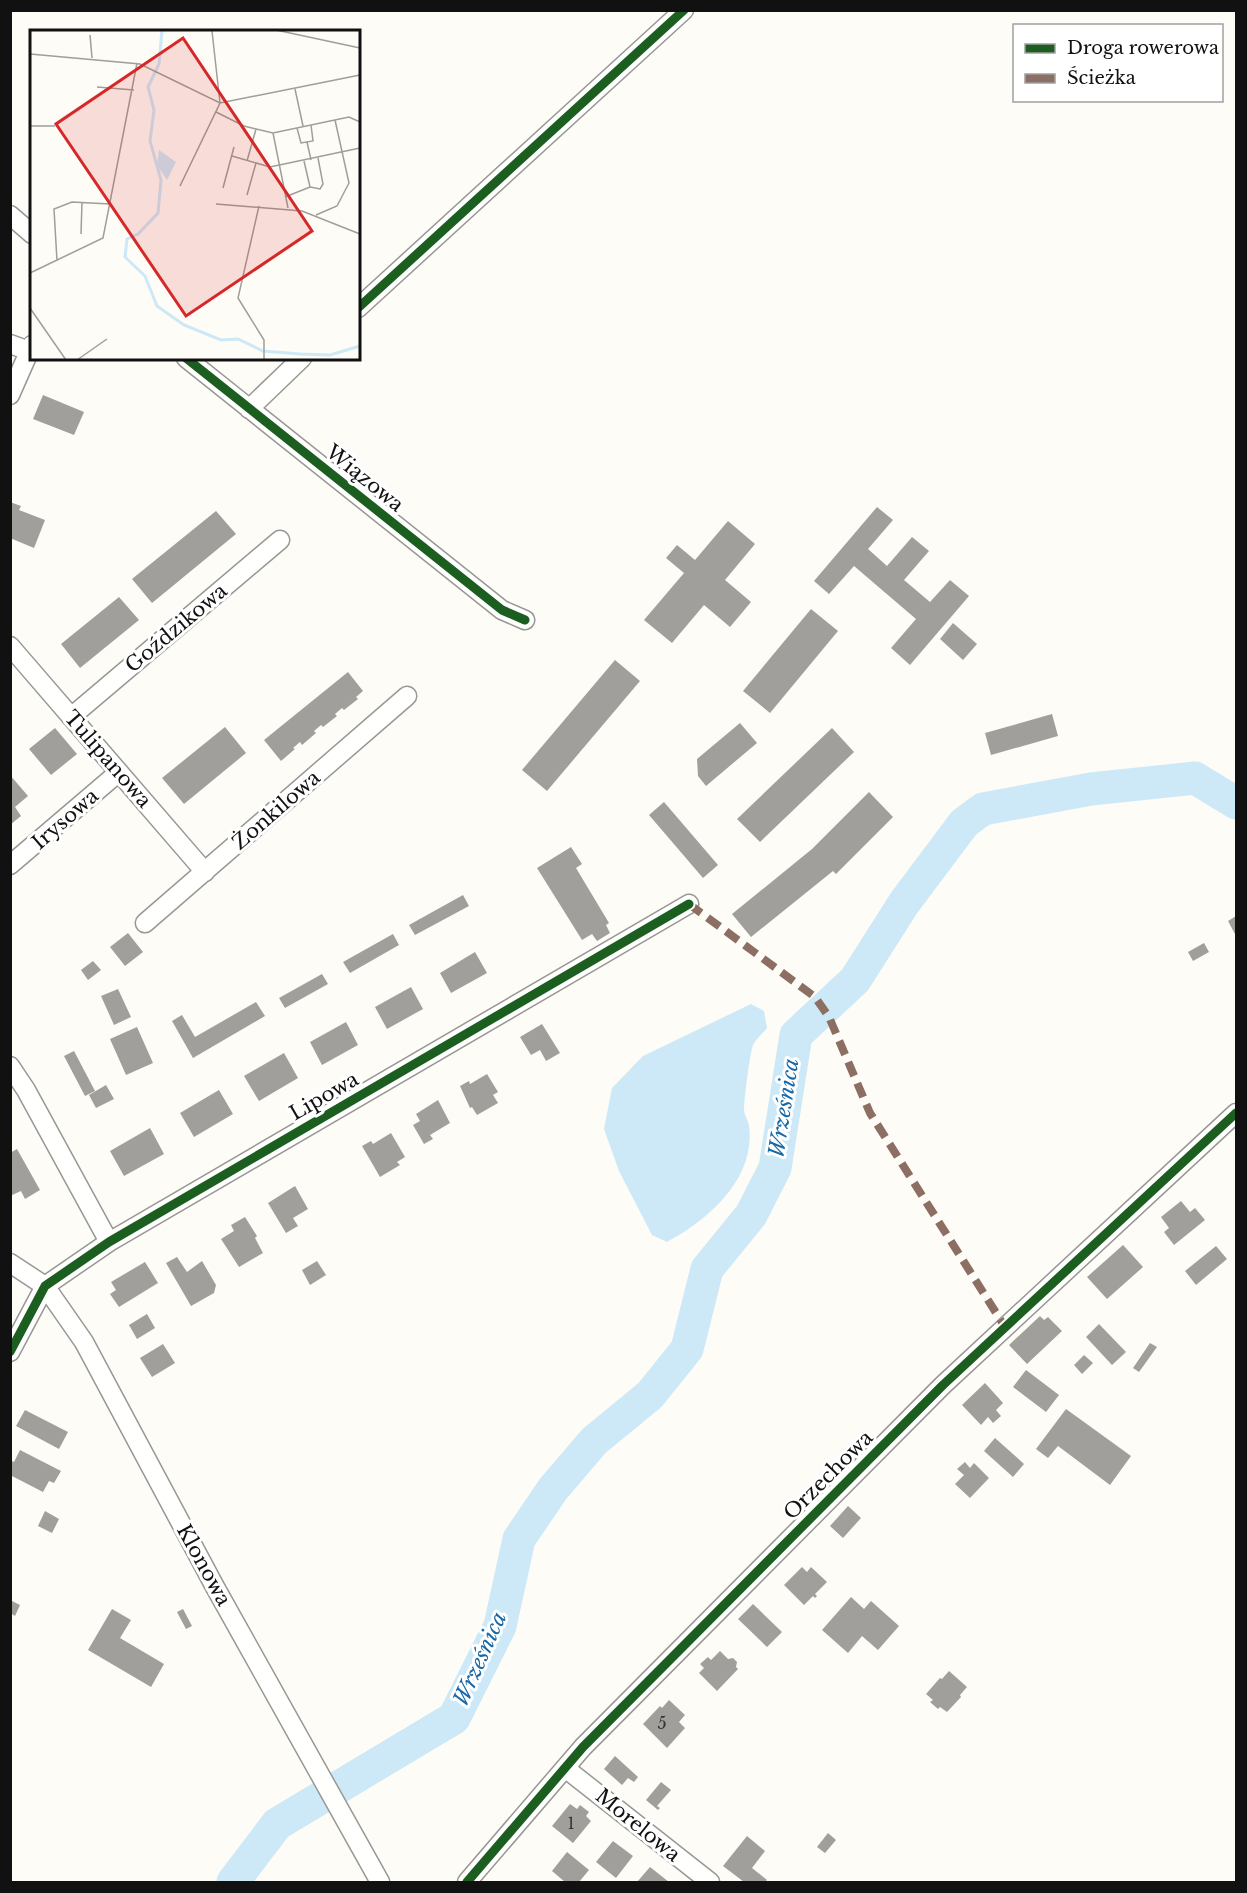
<svg xmlns="http://www.w3.org/2000/svg" width="1247" height="1893" viewBox="0 0 1247 1893" font-family="'Libre Baskerville',serif">
  <rect width="100%" height="100%" fill="#fdfcf7"/>
  <!-- water -->
  <path fill="#cde8f7" d="M751 1004 764 1011 767 1028C763 1033 756 1039 753 1045 750 1052 744 1100 744 1109 744 1115 748 1120 749 1126 756 1179 708 1220 667 1242L652 1235 619 1171 604 1129 612 1088 643 1056Z"/>
  <g fill="none" stroke-linecap="round" stroke-linejoin="round">
    <!-- river -->
    <path stroke="#cde8f7" stroke-width="33" d="M233 1882 277 1824 454 1718 500 1626 519 1539 553 1489 594 1441 650 1395 687 1349 707 1269 751 1215 775 1168 796 1035 855 980 904 903 964 823 983 809 1091 789 1195 778 1236 803"/>
  </g>
  <!-- building -->
  <path fill="#a19f9c" d="M43 395 84 412 74 435 33 419Z
    M10 502 21 506 19 510 45 520 34 548 10 538Z
    M877 507 893 520 868 549 887 566 912 537 929 551 904 580 930 602 950 580 969 596 910 665 891 648 916 619 854 566 829 594 814 581Z
    M216 511 236 534 152 603 132 579Z
    M728 521 755 544 725 580 751 602 730 627 704 605 672 643 644 620 684 573 666 558 677 545 695 560Z
    M119 597 139 620 80 668 61 644Z
    M811 609 838 631 770 713 743 691Z
    M953 623 977 644 963 660 940 639Z
    M615 660 640 681 547 791 522 770Z
    M348 672 363 691 356 697 358 699 344 710 342 708 335 714 337 716 323 727 321 725 314 731 316 733 302 745 300 742 293 748 295 749 281 761 264 740Z
    M1052 714 1058 736 991 755 985 733Z
    M740 723 757 743 706 786 698 776 697 759Z
    M225 727 246 753 184 804 162 778Z
    M55 728 77 754 51 775 29 749Z
    M832 728 854 752 760 842 737 819Z
    M10 775 28 796 15 807 21 816 10 825Z
    M869 792 893 817 836 874 833 871 751 937 732 914 812 849Z
    M664 802 718 865 703 878 649 815Z
    M571 847 582 864 576 868 609 923 606 925 610 933 597 941 592 934 582 940 537 868Z
    M463 895 469 906 415 935 409 925Z
    M1236 916V936L1228 921Z
    M128 933 143 952 125 966 110 947Z
    M393 934 399 945 350 973 343 962Z
    M1204 943 1209 952 1193 961 1188 952Z
    M475 952 487 973 451 993 440 973Z
    M93 961 101 970 88 980 81 970Z
    M322 974 328 984 285 1008 279 998Z
    M411 987 423 1009 387 1029 375 1007Z
    M118 989 131 1017 114 1025 101 996Z
    M256 1002 265 1016 193 1058 172 1021 182 1015 195 1037Z
    M346 1022 358 1045 322 1065 310 1042Z
    M542 1024 560 1053 546 1061 540 1050 531 1055 520 1037Z
    M137 1027 153 1063 126 1075 110 1039Z
    M74 1051 95 1091 85 1096 64 1056Z
    M284 1053 298 1078 259 1101 244 1076Z
    M487 1074 498 1092 493 1095 498 1103 477 1115 472 1107 470 1108 460 1086 469 1081 470 1084Z
    M106 1085 114 1099 96 1108 89 1095Z
    M219 1090 233 1114 194 1137 180 1113Z
    M438 1100 450 1123 430 1135 433 1139 424 1144 413 1125 420 1121 416 1114Z
    M150 1128 164 1154 124 1176 110 1151Z
    M391 1133 405 1157 397 1162 400 1165 380 1177 362 1146 371 1141 373 1144Z
    M17 1149 40 1190 25 1199 21 1191 10 1196V1153Z
    M295 1186 308 1209 293 1218 298 1226 286 1233 268 1203Z
    M1181 1201 1190 1212 1195 1208 1205 1220 1174 1245 1164 1232 1169 1228 1161 1217Z
    M245 1217 257 1236 255 1238 263 1253 239 1267 221 1239 234 1231 231 1225Z
    M1123 1245 1143 1267 1107 1299 1087 1277Z
    M1216 1246 1227 1259 1196 1285 1185 1271Z
    M177 1257 187 1272 202 1261 216 1285 214 1293 191 1306 166 1263Z
    M317 1261 326 1275 310 1285 302 1270Z
    M145 1262 158 1283 119 1307 110 1294 116 1290 111 1282Z
    M147 1314 155 1328 137 1339 129 1325Z
    M1040 1316 1044 1320 1048 1317 1062 1331 1027 1364 1009 1345Z
    M1099 1324 1126 1352 1112 1365 1086 1337Z
    M1150 1343 1157 1347 1139 1372 1133 1368Z
    M163 1344 175 1363 152 1377 140 1358Z
    M1084 1355 1093 1363 1082 1374 1074 1365Z
    M1026 1370 1059 1395 1046 1412 1013 1387Z
    M985 1383 1003 1403 996 1410 1001 1416 993 1423 988 1417 981 1425 962 1405Z
    M1066 1409 1131 1456 1110 1485 1058 1446 1048 1458 1036 1449Z
    M25 1410 68 1432 59 1449 16 1426Z
    M995 1438 1024 1464 1013 1477 984 1451Z
    M20 1450 61 1471 54 1483 49 1481 43 1492 10 1475V1460L14 1462Z
    M965 1462 970 1468 974 1463 989 1478 970 1498 955 1484 964 1475 957 1469Z
    M848 1506 861 1518 843 1538 830 1526Z
    M45 1511 59 1519 52 1533 38 1526Z
    M802 1567 807 1572 811 1567 827 1582 815 1594 817 1596 815 1598 813 1596 804 1605 784 1585Z
    M851 1597 864 1609 871 1601 899 1626 878 1650 862 1636 848 1653 822 1630Z
    M10 1600 20 1605 15 1616 10 1613Z
    M753 1604 782 1632 767 1647 738 1619Z
    M112 1609 131 1620 120 1638 164 1664 151 1687 88 1650Z
    M183 1609 192 1626 186 1629 177 1612Z
    M720 1651 728 1659 733 1658 737 1662 736 1667 738 1669 717 1691 699 1673 704 1668 700 1664 708 1657 711 1660Z
    M949 1671 967 1687 960 1695 961 1697 947 1712 940 1707 938 1709 930 1702 933 1700 926 1694 940 1678 942 1679Z
    M669 1700 685 1715 679 1722 685 1728 667 1748 643 1724 660 1706 662 1708Z
    M615 1756 638 1777 634 1782 628 1778 622 1785 604 1769Z
    M661 1782 671 1790 657 1806 660 1808 658 1810 646 1800Z
    M570 1804 577 1809 580 1805 589 1812 586 1816 591 1821 573 1843 552 1826Z
    M828 1833 836 1840 825 1853 817 1847Z
    M747 1836 765 1851 752 1868 767 1880 765 1882H744L723 1866Z
    M613 1841 633 1856 616 1878 596 1862Z
    M567 1852 589 1870 579 1882H565L552 1871Z
    M650 1867 669 1882H637Z"/>
  <g fill="none" stroke-linecap="round" stroke-linejoin="round">
    <!-- minor casing -->
    <g stroke="#979795" stroke-width="21">
      <path id="minor" d="M10 215 32 234
        M358 308 684 10
        M10 344 29 351
        M186 358 502 610 525 620
        M10 395 32 345
        M249 409 302 358
        M10 646 205 872
        M71 717 280 540
        M10 865 119 772
        M145 923 407 696
        M10 1066 26 1090 109 1242
        M10 1263 45 1286 84 1342 215 1587 380 1882
        M10 1352 45 1286 109 1242 689 904
        M565 1768 710 1882
        M467 1882 583 1747 943 1385 1236 1113"/>
    </g>
    <!-- minor -->
    <use href="#minor" stroke="#fffffe" stroke-width="18"/>
    <!-- quiet -->
    <path stroke="#8d6e63" stroke-width="8" stroke-dasharray="15 8" stroke-linecap="butt" d="M689 904 815 997 829 1017 870 1113 1005 1327"/>
    <!-- cycleway casing -->
    <g stroke="#fff" stroke-width="13">
      <path id="cycleway" d="M358 308 684 10
        M186 358 502 610 525 620
        M10 1352 45 1286 109 1242 689 904
        M467 1882 583 1747 943 1385 1236 1113"/>
    </g>
    <!-- cycleway -->
    <use href="#cycleway" stroke="#1b5e20" stroke-width="9"/>
  </g>
  <g text-anchor="middle" dominant-baseline="central" stroke-width="6" stroke-linejoin="round" paint-order="stroke">
    <!-- number labels -->
    <g font-size="16" fill="#353434">
      <text x="662" y="1723">5</text>
      <text x="571" y="1823">1</text>
    </g>
    <!-- street labels -->
    <g font-size="20" fill="#111" stroke="#fff">
      <text transform="translate(365 478) rotate(39)">Wiązowa</text>
      <text transform="translate(176 628) rotate(-40)">Goździkowa</text>
      <text transform="translate(108 759) rotate(49)">Tulipanowa</text>
      <text transform="translate(276 810) rotate(-41)">Żonkilowa</text>
      <text transform="translate(65 819) rotate(-41)">Irysowa</text>
      <text transform="translate(324 1096) rotate(-30)">Lipowa</text>
      <text transform="translate(828 1475) rotate(-45)">Orzechowa</text>
      <text transform="translate(204 1565) rotate(61)">Klonowa</text>
      <text transform="translate(638 1825) rotate(39)">Morelowa</text>
    </g>
    <!-- water labels -->
    <g font-size="21" font-style="italic" fill="#1768a6" stroke="#fff">
      <text transform="translate(784 1108) rotate(-81)">Wrześnica</text>
      <text transform="translate(480 1659) rotate(-66)">Wrześnica</text>
    </g>
  </g>
  <!-- overview -->
  <g transform="translate(30 30)">
    <rect width="330" height="330" fill="#fdfcf7"/>
    <path d="M129 120 146 132 137 150 127 135Z" fill="#cde8f7"/>
    <path fill="none" stroke="#cde8f7" stroke-width="3" d="M132 0 129 34 118 57 124 80 120 111 131 150 128 183 108 204 97 209 95 227 115 246 127 276 154 295 191 310 208 309 233 321 270 324 300 325 330 316"/>
    <path fill="none" stroke="#9f9e9b" stroke-width="1.5" d="M246 0 330 18M60 5 62 28M0 24 110 34 190 73 330 45M67 57 104 60M265 59 273 96M186 82 214 96 243 103 319 87 330 92M0 96H25M267 98 271 113 283 111 281 95M243 103 258 178M277 112 281 130M202 126 240 137 330 118M217 131 226 99M274 131 280 157M150 156 190 73 182 1M280 157 290 159 293 154 288 128M193 158 204 117M217 165 226 133M255 167 280 157M186 174 272 181 330 204M229 176 208 268 234 310V330M286 185 307 176 319 153 305 90M51 204 52 172M27 231 24 179 42 172 80 174M0 243 73 208 107 33M0 278 36 330M47 330 77 309"/>
    <path fill="#d62828" fill-opacity="0.15" stroke="#d62828" stroke-width="3" d="M153 8 282 201 156 286 26 94Z"/>
    <rect width="330" height="330" fill="none" stroke="#111" stroke-width="3"/>
  </g>
  <!-- border -->
  <rect width="1247" height="1893" fill="none" stroke="#111111" stroke-width="24"/>
  <!-- legend -->
  <rect x="1013" y="24" width="210" height="78" fill="#ffffff" stroke="#a0a0a0" stroke-width="1.5"/>
  <rect x="1025" y="44" width="30" height="9" fill="#1b5e20" stroke="#a0a0a0" stroke-width="1.5"/>
  <text x="1067" y="54" font-size="18" fill="#111111">Droga rowerowa</text>
  <rect x="1025" y="74" width="30" height="9" fill="#8d6e63" stroke="#a0a0a0" stroke-width="1.5"/>
  <text x="1067" y="84" font-size="18" fill="#111111">Ścieżka</text>
</svg>
